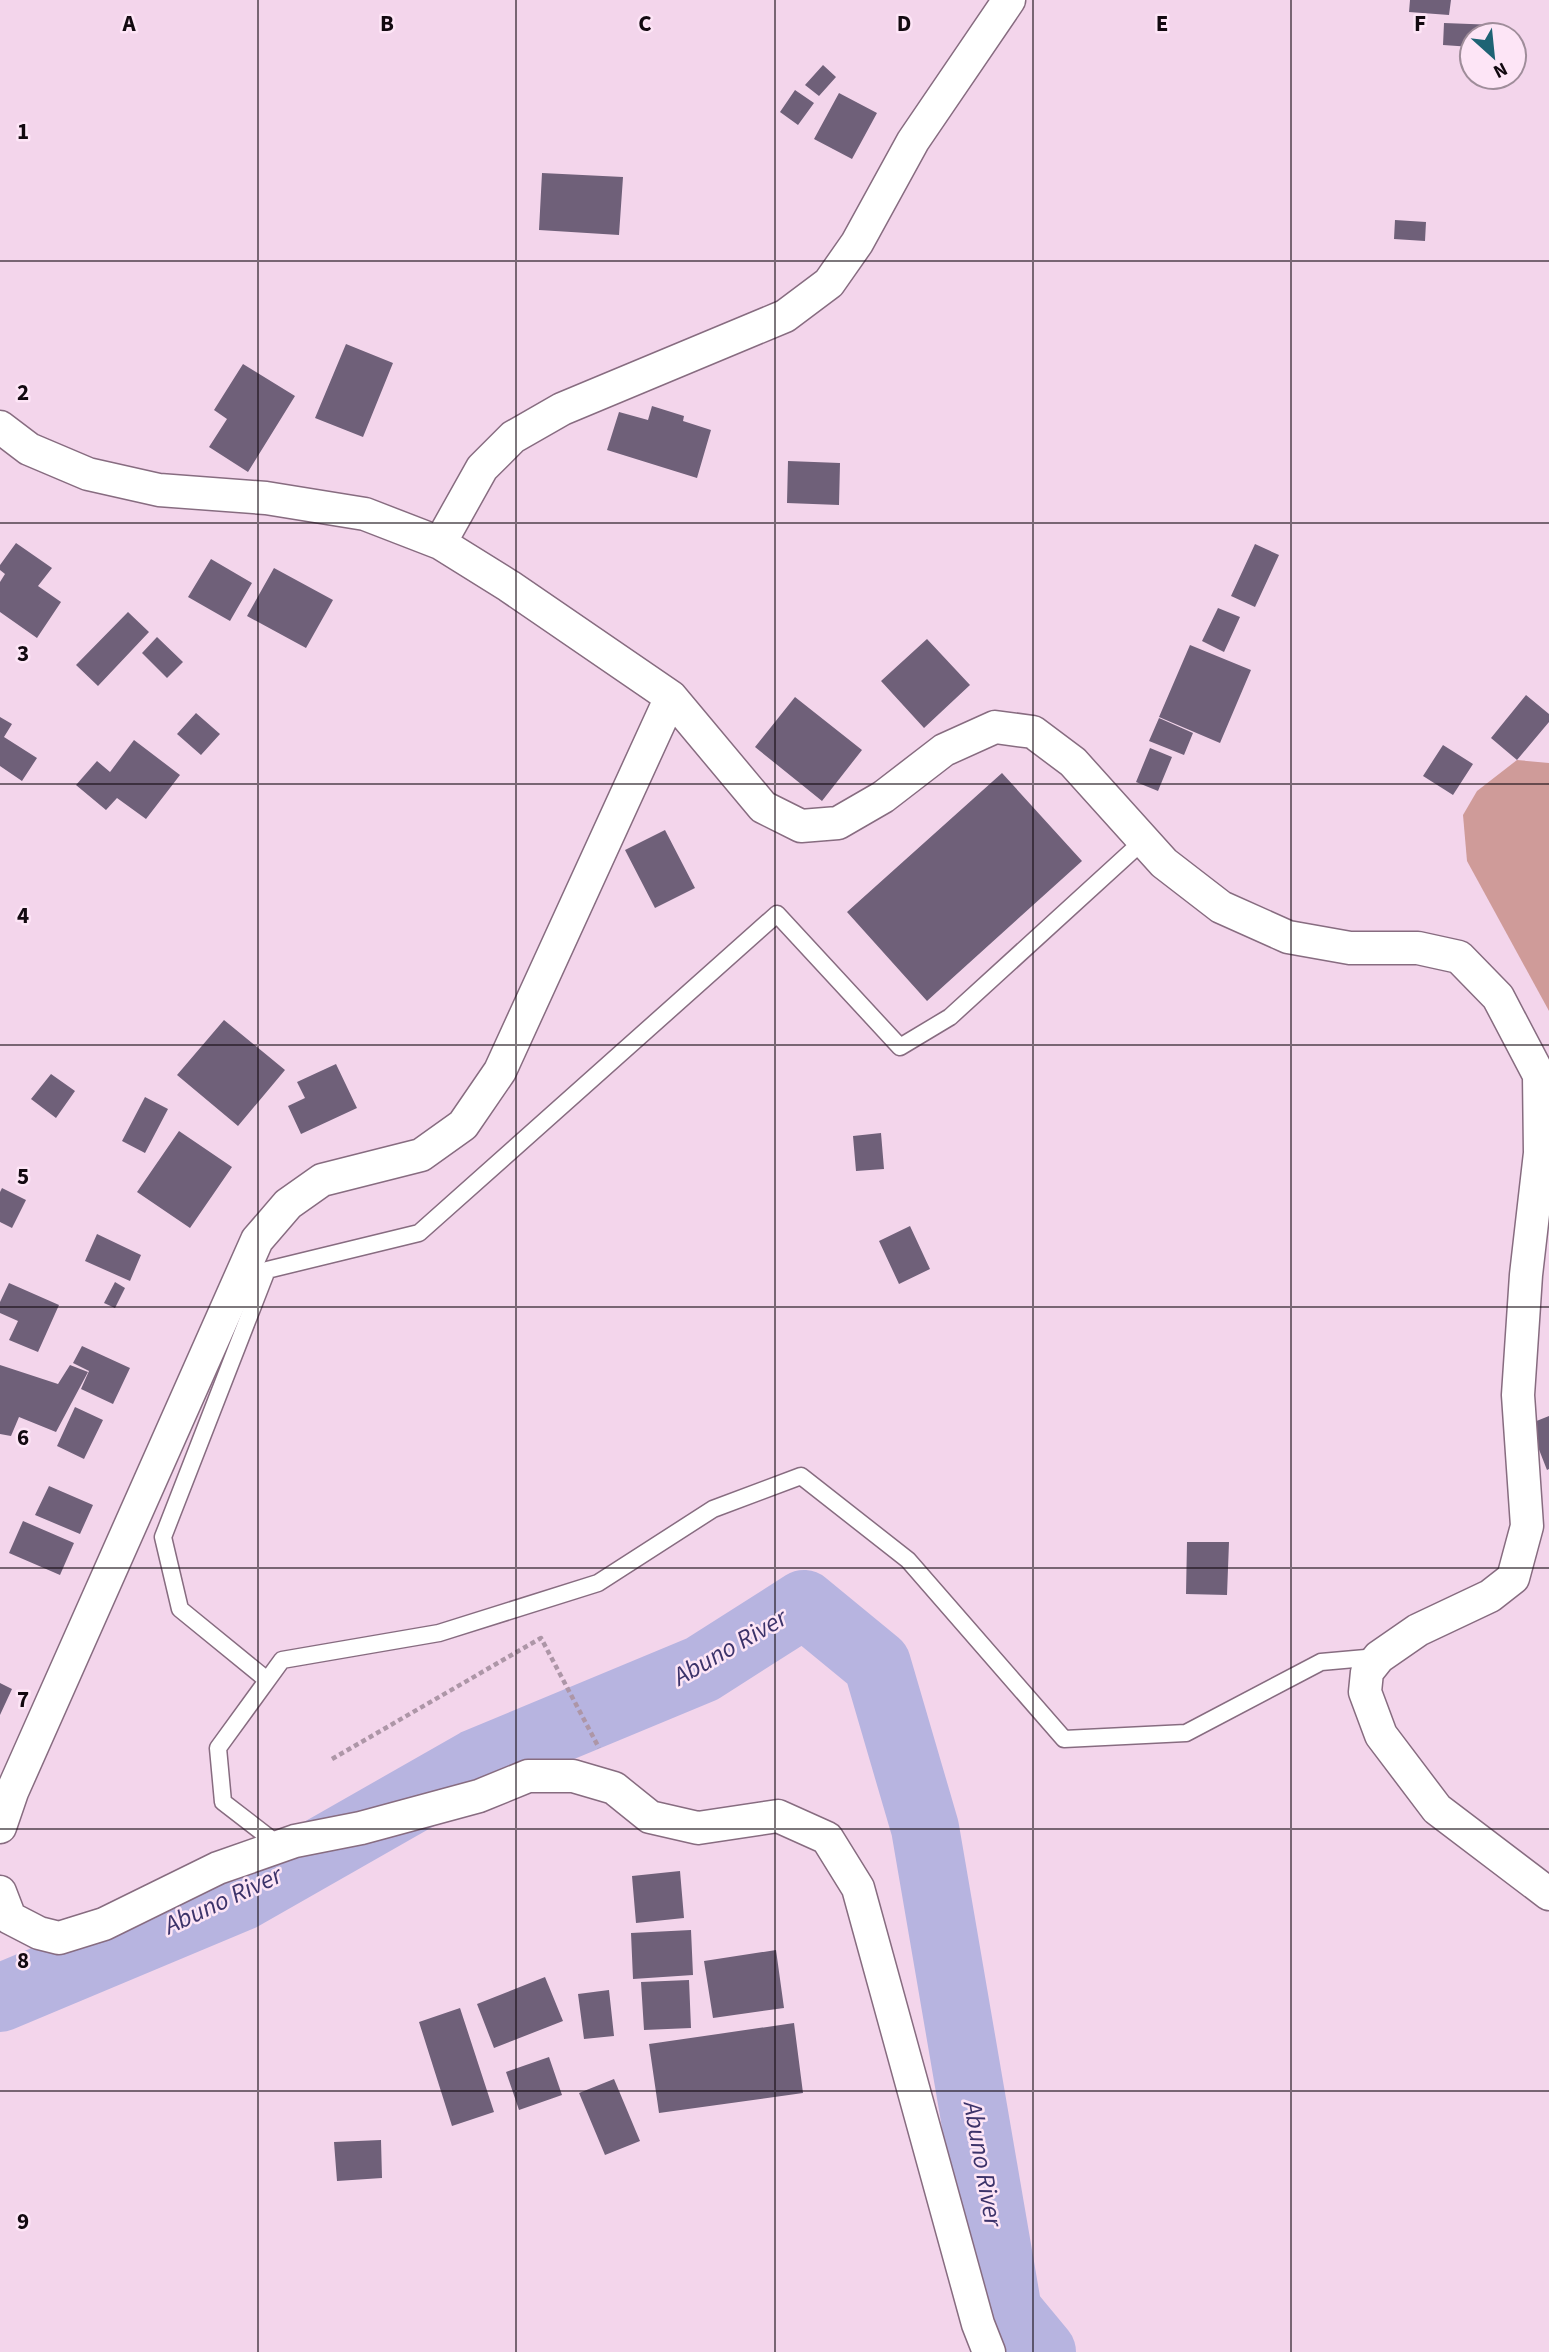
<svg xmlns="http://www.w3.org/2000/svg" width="1549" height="2352" viewBox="0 0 1549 2352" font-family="'Source Sans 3',sans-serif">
  <rect width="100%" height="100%" fill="#f3d5eb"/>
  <!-- forest -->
  <path fill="#cf9b99" d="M1517 760 1549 763V1011L1467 861 1463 815 1477 791Z"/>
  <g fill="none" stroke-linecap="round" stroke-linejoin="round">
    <!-- river -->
    <path stroke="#b7b4e0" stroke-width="68" d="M0 1998 241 1897 476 1763 702 1669 804 1604 877 1664 925 1828 1008 2311 1042 2352"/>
  </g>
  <!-- building -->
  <path fill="#6f6079" d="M1410 0H1451L1449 15 1409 12Z
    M1444 23 1496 25 1495 35H1472V47L1443 45Z
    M823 65 836 77 819 96 805 85Z
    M795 90 814 103 798 125 780 112Z
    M839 93 877 113 852 159 814 139Z
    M542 173 623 177 619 235 539 230Z
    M1395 220 1426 222 1425 241 1394 239Z
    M346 344 393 363 363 437 315 418Z
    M243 364 295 396 248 472 209 447 227 419 214 410Z
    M652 406 684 416 683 421 711 430 697 478 607 450 619 412 648 420Z
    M788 461 840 463 839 505 787 503Z
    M16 543 52 568 38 586 61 602 37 638 0 612V582L5 574 0 570V565Z
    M1255 544 1279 555 1255 607 1231 596Z
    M211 559 252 583 230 621 188 597Z
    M274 568 333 600 306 648 247 616Z
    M1218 608 1240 617 1224 652 1202 641Z
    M128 612 149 632 98 686 76 665Z
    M157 637 183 662 167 678 142 653Z
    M927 639 970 685 924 728 881 681Z
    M1190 645 1251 670 1220 743 1159 717Z
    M1526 695 1549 714V722L1517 760 1491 738Z
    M795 697 862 750 822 801 755 747Z
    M196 713 220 734 201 755 177 734Z
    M0 717 12 724 4 737 37 758 22 781 0 766Z
    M1159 718 1193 733 1184 755 1149 741Z
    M134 740 180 775 146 819 117 798 106 810 76 785 97 761 110 772Z
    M1443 745 1473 764 1453 795 1423 776Z
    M1150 748 1172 757 1158 791 1136 782Z
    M1002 773 1082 861 927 1001 847 912Z
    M665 830 695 888 655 908 625 850Z
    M224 1020 285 1070 238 1126 177 1075Z
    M336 1064 357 1108 301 1134 288 1106 305 1098 297 1082Z
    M51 1074 75 1091 56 1118 31 1099Z
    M145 1097 168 1109 145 1153 122 1141Z
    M179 1131 232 1167 190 1228 137 1192Z
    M881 1133 884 1169 856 1171 853 1136Z
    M2 1188 26 1200 12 1228 0 1222V1192Z
    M910 1226 930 1269 899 1284 879 1241Z
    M97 1234 141 1255 130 1281 85 1261Z
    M115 1282 125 1288 115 1308 104 1303Z
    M9 1283 59 1305 38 1352 9 1340 18 1321 0 1313V1302Z
    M82 1346 130 1368 113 1404 81 1389 89 1371 73 1363Z
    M0 1365 58 1384 70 1365 88 1372 56 1432 19 1417 11 1436 0 1434Z
    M75 1407 103 1420 84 1459 57 1446Z
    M1549 1416V1469L1547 1470 1529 1424Z
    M49 1486 93 1505 80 1534 35 1515Z
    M23 1521 74 1543 60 1575 9 1553Z
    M1187 1542H1229L1227 1595 1186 1594Z
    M0 1683 12 1689 0 1715Z
    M680 1871 684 1918 636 1923 632 1876Z
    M691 1930 693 1975 633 1979 631 1933Z
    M776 1950 784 2008 713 2018 704 1961Z
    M545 1977 563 2021 494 2048 477 2004Z
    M689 1980 691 2028 644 2030 641 1982Z
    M609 1990 614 2036 584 2039 578 1994Z
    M460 2008 494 2112 452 2126 419 2022Z
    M794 2023 803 2093 659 2113 649 2044Z
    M549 2057 562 2095 519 2110 506 2072Z
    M614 2079 640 2141 605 2155 579 2093Z
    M381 2140 382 2178 337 2181 334 2142Z"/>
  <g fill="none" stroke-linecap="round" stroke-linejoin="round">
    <!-- service casing -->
    <g stroke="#876c80" stroke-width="19">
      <path id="service" d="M267 1680 180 1609 163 1537 267 1270 419 1233 777 914 900 1047 950 1017 1144 840
        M280 1846 223 1802 218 1748 282 1660 439 1633 598 1583 713 1509 801 1476 908 1560 1064 1739 1186 1733 1321 1662 1377 1657"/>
    </g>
    <!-- minor casing -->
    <g stroke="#876c80" stroke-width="35">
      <path id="minor" d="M0 427 29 449 88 474 159 490 266 498 365 514 440 543 509 586 671 697 763 807 801 826 838 823 883 797 944 750 995 727 1033 732 1073 762 1164 863 1221 907 1288 937 1350 948H1418L1459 957 1498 997 1539 1075 1540 1153 1526 1275 1518 1395 1527 1526 1513 1578 1490 1596 1418 1630 1379 1657 1367 1672 1365 1692 1381 1735 1437 1809 1549 1894
        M440 543 482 468 513 437 562 409 785 316 829 283 857 243 913 141 1009 0
        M0 1827 12 1792 257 1240 288 1204 322 1180 421 1155 463 1125 500 1071 671 697
        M0 1892 10 1918 39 1933 59 1938 104 1924 218 1868 295 1841 361 1828 479 1796 528 1776H573L614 1788 650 1817 698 1828 778 1816 827 1838 858 1888 978 2324 989 2352"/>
    </g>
    <!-- path -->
    <path stroke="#ad96a7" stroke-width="4.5" stroke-dasharray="5 3.5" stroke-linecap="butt" d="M332 1759 541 1638 599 1748"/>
    <!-- service -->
    <use href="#service" stroke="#fff" stroke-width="16"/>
    <!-- minor -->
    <use href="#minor" stroke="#fff" stroke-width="32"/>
  </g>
  <!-- grid -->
  <path fill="none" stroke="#120910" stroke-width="2" stroke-opacity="0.55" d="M258 0V2352M516 0V2352M775 0V2352M1033 0V2352M1291 0V2352M0 261H1549M0 523H1549M0 784H1549M0 1045H1549M0 1307H1549M0 1568H1549M0 1829H1549M0 2091H1549"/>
  <g text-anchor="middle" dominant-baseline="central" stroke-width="5" stroke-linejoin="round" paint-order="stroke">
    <!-- water labels -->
    <g font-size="26" font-style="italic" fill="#3c336a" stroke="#fde5f6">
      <text transform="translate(730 1647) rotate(-30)">Abuno River</text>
      <text transform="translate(223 1900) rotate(-25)">Abuno River</text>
      <text transform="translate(983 2164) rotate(80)">Abuno River</text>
    </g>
  </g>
  <g font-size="23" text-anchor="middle" font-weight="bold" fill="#120910" stroke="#fde5f6" stroke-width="5" stroke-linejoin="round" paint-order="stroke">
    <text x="129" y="31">A</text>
    <text x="387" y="31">B</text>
    <text x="645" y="31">C</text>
    <text x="904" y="31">D</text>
    <text x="1162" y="31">E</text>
    <text x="1420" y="31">F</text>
    <text x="23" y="139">1</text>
    <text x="23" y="400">2</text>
    <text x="23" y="661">3</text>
    <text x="23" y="923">4</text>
    <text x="23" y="1184">5</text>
    <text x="23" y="1445">6</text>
    <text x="23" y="1707">7</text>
    <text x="23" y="1968">8</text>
    <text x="23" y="2229">9</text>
  </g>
  <!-- north arrow -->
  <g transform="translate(1493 56) rotate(153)"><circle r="33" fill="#fde5f6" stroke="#9f8d9a" stroke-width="2"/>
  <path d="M0-5L12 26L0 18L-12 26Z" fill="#1e6374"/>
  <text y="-10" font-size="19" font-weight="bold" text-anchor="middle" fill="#120910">N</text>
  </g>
</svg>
